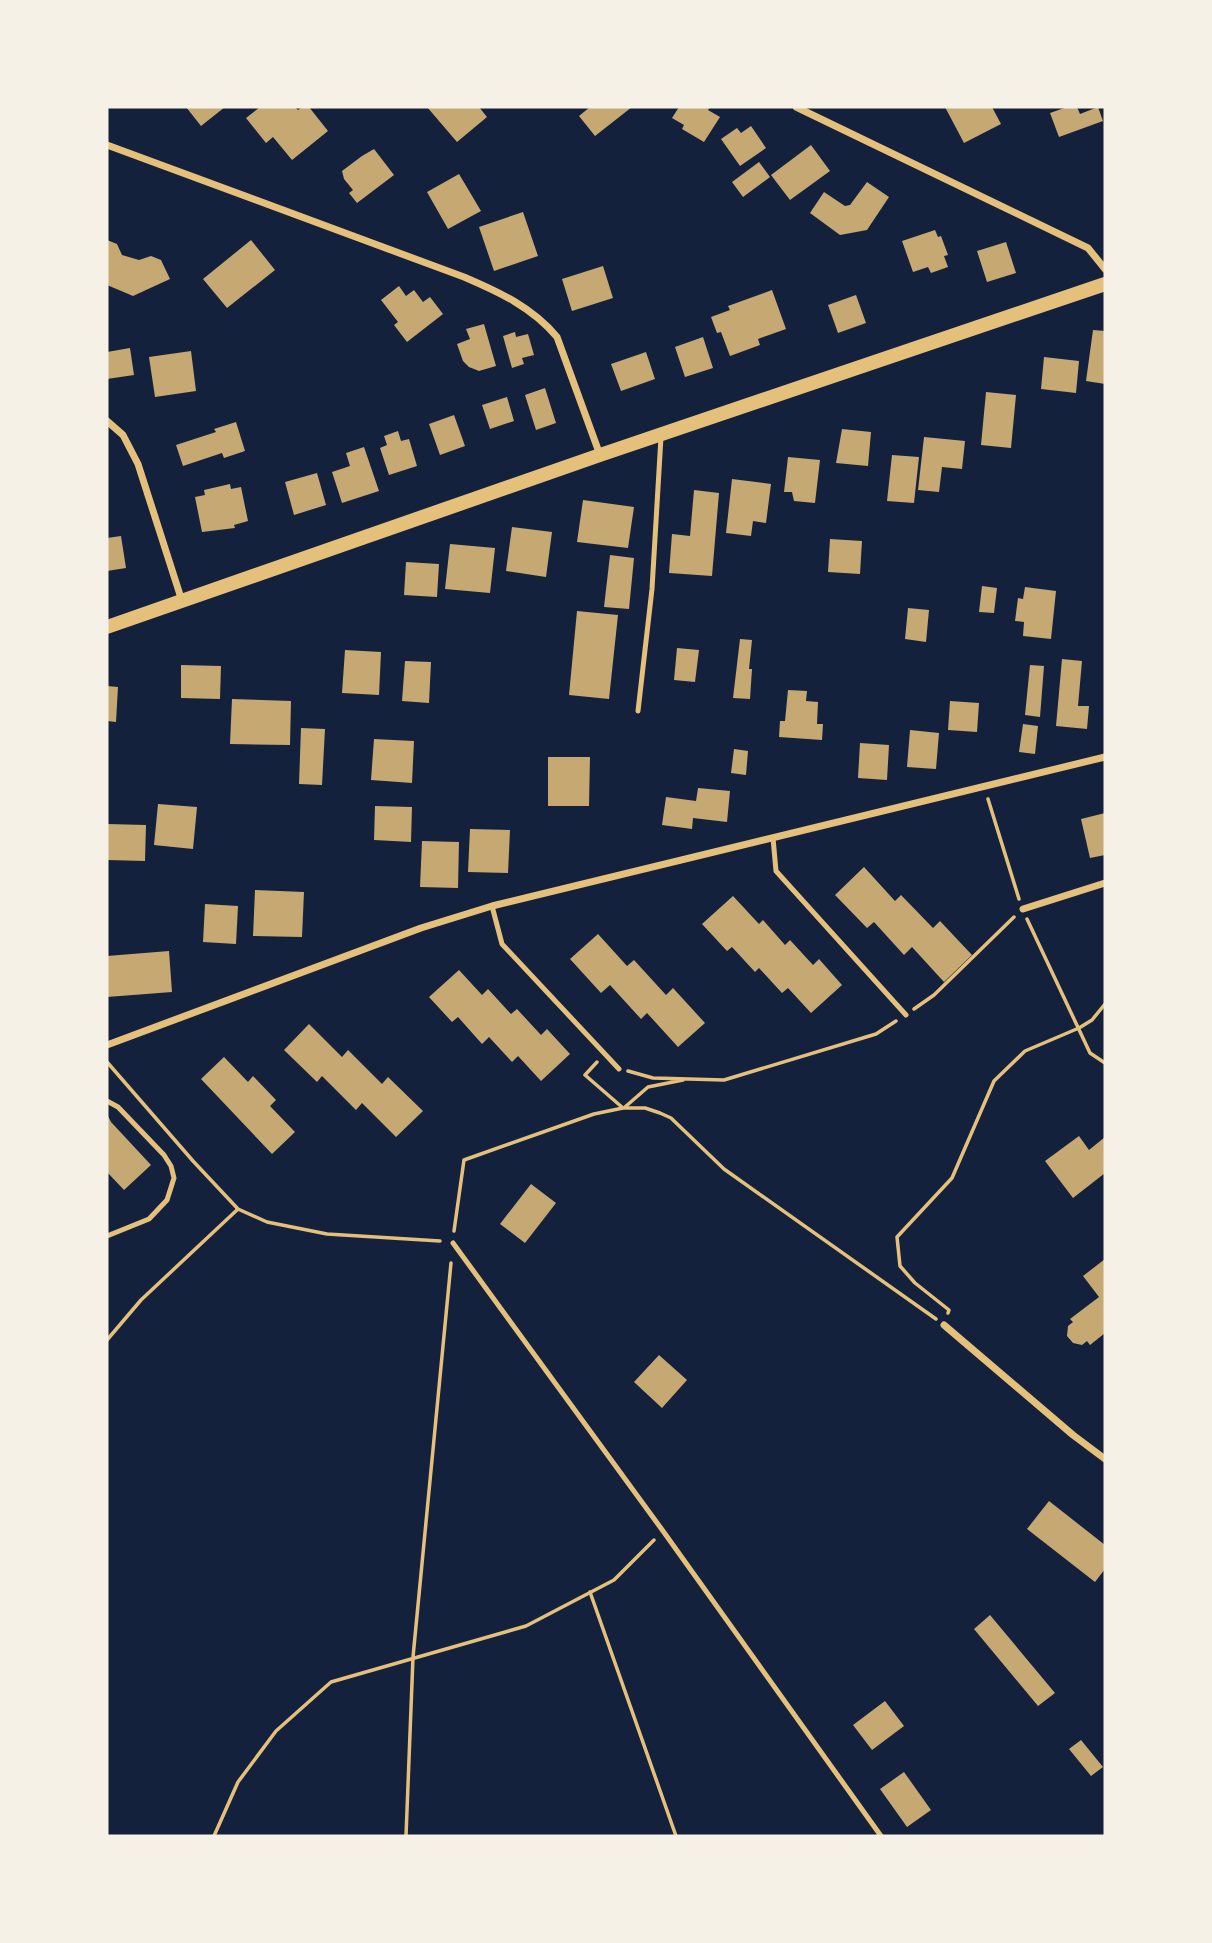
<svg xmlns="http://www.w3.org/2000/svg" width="1212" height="1943" viewBox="0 0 1212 1943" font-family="Arial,sans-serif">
  <rect width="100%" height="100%" fill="#14213d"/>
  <!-- building -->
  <path fill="#c6a872" d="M186 107H225L201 126Z
    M260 107H295L298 110 302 107H309L328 131 292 160 273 137 266 143 246 118Z
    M427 107H479L487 117 457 142Z
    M590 107H632L595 136 579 116Z
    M679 107H710L708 110 720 117 704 142 682 129 684 125 672 118Z
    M945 107H992L1001 124 964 143Z
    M1067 107H1077L1080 114 1098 107 1103 121 1059 137 1050 113Z
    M751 126 766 148 740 166 721 139 737 128 741 133Z
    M811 145 830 171 790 200 771 175Z
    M374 149 394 175 357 203 349 193 353 190 344 179 342 171 362 156Z
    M759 162 770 177 743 197 732 182Z
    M459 174 481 211 448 229 427 192Z
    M867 182 889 197 867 230 840 235 810 213 824 192 845 206 850 205Z
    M523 212 538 256 494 271 479 227Z
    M935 230 938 237 941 236 948 255 944 256 948 267 931 273 928 267 913 272 902 241Z
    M107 240 117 244 122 255 139 260 151 256 161 260 170 279 133 296 107 285Z
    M251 240 275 270 227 308 203 279Z
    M1006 242 1016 273 987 282 977 251Z
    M603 266 613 298 572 311 562 279Z
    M399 286 406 296 414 290 423 302 430 297 443 314 407 342 394 325 398 322 381 300Z
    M772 290 786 329 758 339 760 345 730 356 721 332 717 333 711 317 730 310 728 306Z
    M856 295 866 323 838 333 828 305Z
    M484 324 496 366 479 371 469 367 463 361 457 344 470 339 466 329Z
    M1093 330 1105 331V384L1086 381Z
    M515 332 516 337 528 334 534 355 522 358 524 364 512 368 503 336Z
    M703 337 713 368 685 377 675 347Z
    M130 348 134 375 107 379V352Z
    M191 351 196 391 155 397 149 357Z
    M646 352 655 379 621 391 611 364Z
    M1044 357 1079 361 1076 393 1041 389Z
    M545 388 556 423 536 430 525 395Z
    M986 392 1016 395 1011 448 981 445Z
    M507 397 514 421 490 429 482 405Z
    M454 415 465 446 440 455 429 424Z
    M236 422 245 451 224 458 222 453 183 466 176 445 216 432 214 429Z
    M842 429 871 432 868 466 836 463Z
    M398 431 401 441 409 439 417 466 389 475 380 448 387 445 384 436Z
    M924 437 965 441 962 469 942 467 939 492 918 490Z
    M364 447 379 491 342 503 332 472 350 466 346 453Z
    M892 455 919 457 914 503 887 501Z
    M788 457 820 460 815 503 794 501 792 492H784Z
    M317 473 326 505 294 515 285 482Z
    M732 479 771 484 766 523 753 521 751 536 726 533Z
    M230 484 231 489 241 487 248 521 234 525 235 528 202 532 195 497 205 495 204 490Z
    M694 490 719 493 712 576 669 573 672 534 690 536Z
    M583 500 634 507 628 548 577 542Z
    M512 527 552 532 546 577 506 571Z
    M121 536 126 568 107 571V538Z
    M830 539 862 541 860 574 828 572Z
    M450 544 495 548 490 593 445 589Z
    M610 555 634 558 629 609 604 607Z
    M406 562 439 564 437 597 404 595Z
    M982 586 997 588 994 613 979 612Z
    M1025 587 1056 591 1051 639 1023 636 1024 622 1015 621 1018 598 1023 599Z
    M908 608 929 610 926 642 905 639Z
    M577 611 618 615 609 699 569 695Z
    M740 639 752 640 749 669H752L750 699 733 698Z
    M677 648 699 650 695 682 674 680Z
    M345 650 381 652 379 695 342 693Z
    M1062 659 1082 661 1078 706H1089L1087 729 1056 726Z
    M405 661 431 662 429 703 402 701Z
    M181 665 221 666 220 699 181 698Z
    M1030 665 1044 666 1040 717 1025 715Z
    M107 686 118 687 116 722 107 721Z
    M788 690 807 691 806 701 818 702 817 724H823L822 740 779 737 780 721H785Z
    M232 699 291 701 290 745 230 744Z
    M950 701 979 703 977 732 948 730Z
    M1023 724 1038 726 1035 754 1019 752Z
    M301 728 325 729 322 785 299 784Z
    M910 730 939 733 936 769 907 767Z
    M374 739 414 741 412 783 371 780Z
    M860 743 889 745 887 780 858 778Z
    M734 749 748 751 746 775 731 773Z
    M548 757H590L589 806H548Z
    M698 788 730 791 727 822 693 818 692 829 662 825 666 797 696 801Z
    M158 804 197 807 193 849 154 845Z
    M375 806 412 807 411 842 374 840Z
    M1105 813V855L1090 858 1081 819Z
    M107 824 146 825 145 861 107 860Z
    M470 829 510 830 508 873 468 872Z
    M422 841 459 842 458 888 420 887Z
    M864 867 895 901 901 895 933 928 940 921 972 955 944 982 912 947 904 955 874 922 867 928 835 895Z
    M255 890 304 892 302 937 253 936Z
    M733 896 759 924 763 920 785 945 790 940 813 965 819 959 842 985 811 1013 788 988 782 993 759 968 755 972 732 947 727 951 702 924Z
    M205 904 238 906 236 944 203 942Z
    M598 934 627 966 634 960 666 995 673 988 705 1023 678 1047 647 1013 641 1019 610 985 601 993 570 959Z
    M169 951 172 992 107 997V956Z
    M459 970 482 995 488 989 511 1014 517 1009 541 1035 547 1029 570 1054 541 1081 518 1056 512 1062 489 1037 482 1044 458 1017 452 1022 429 997Z
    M309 1024 342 1057 348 1050 382 1084 388 1077 423 1111 396 1137 362 1103 356 1110 322 1076 317 1082 284 1050Z
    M224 1057 248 1082 253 1076 276 1100 270 1106 295 1132 272 1154 201 1079Z
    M107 1114 111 1122 151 1165 124 1190 107 1172Z
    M1079 1136 1089 1150 1105 1137V1173L1073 1198 1045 1161Z
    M531 1184 556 1203 525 1243 500 1224Z
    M1105 1259V1333L1090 1345 1087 1341 1082 1345 1073 1343 1067 1336 1068 1326 1073 1322 1070 1319 1099 1297 1083 1276Z
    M659 1355 687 1380 662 1408 634 1382Z
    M1049 1501 1105 1545V1569L1095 1582 1027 1529Z
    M990 1615 1055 1693 1038 1706 974 1629Z
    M885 1701 904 1726 872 1750 853 1725Z
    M1081 1740 1103 1767 1091 1776 1069 1749Z
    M904 1772 931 1810 907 1827 880 1789Z"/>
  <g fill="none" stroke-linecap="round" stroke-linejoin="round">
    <!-- path -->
    <path stroke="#e5c07b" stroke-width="3.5" d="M988 799 1019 899
      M1027 919 1090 1053 1105 1063
      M914 1009 934 995 1014 917
      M107 1062 193 1161 238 1209 267 1222 327 1234 440 1241
      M597 1062 585 1075 623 1108
      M628 1071 653 1078 724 1080 876 1034 896 1021
      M625 1107 648 1087 683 1080
      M454 1231 464 1160 594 1114 623 1108H645L660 1113 671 1118 724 1169 936 1319
      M948 1313 949 1310 915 1283 900 1266 897 1237 952 1178 994 1081 1025 1051 1079 1028 1092 1020 1105 1004
      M107 1340 141 1300 238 1209
      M590 1592 676 1836
      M214 1836 238 1782 276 1731 331 1682 526 1626 614 1580 654 1540
      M406 1836 413 1657 451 1263"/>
    <!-- service -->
    <path stroke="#e5c07b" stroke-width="5" d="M638 711 652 589 661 437
      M773 838 776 871 906 1015
      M492 906 502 944 619 1069
      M107 1101 118 1107 164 1155 171 1166 174 1178 167 1200 149 1219 107 1236
      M453 1243 663 1531 881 1836"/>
    <!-- minor -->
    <path stroke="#e5c07b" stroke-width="7" d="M796 107 1088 248 1105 269
      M107 145 464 277C499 292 532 307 557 337L600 455
      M107 421 123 435 138 464 182 601
      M1023 909 1105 883
      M107 1045 421 928 492 906 1105 757
      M944 1325 1073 1435 1105 1459"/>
    <!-- secondary -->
    <path stroke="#e5c07b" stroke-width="14" d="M107 627 600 455 1105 284"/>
  </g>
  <!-- border -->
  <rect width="1212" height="1943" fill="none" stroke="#f6f1e7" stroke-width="217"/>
</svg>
